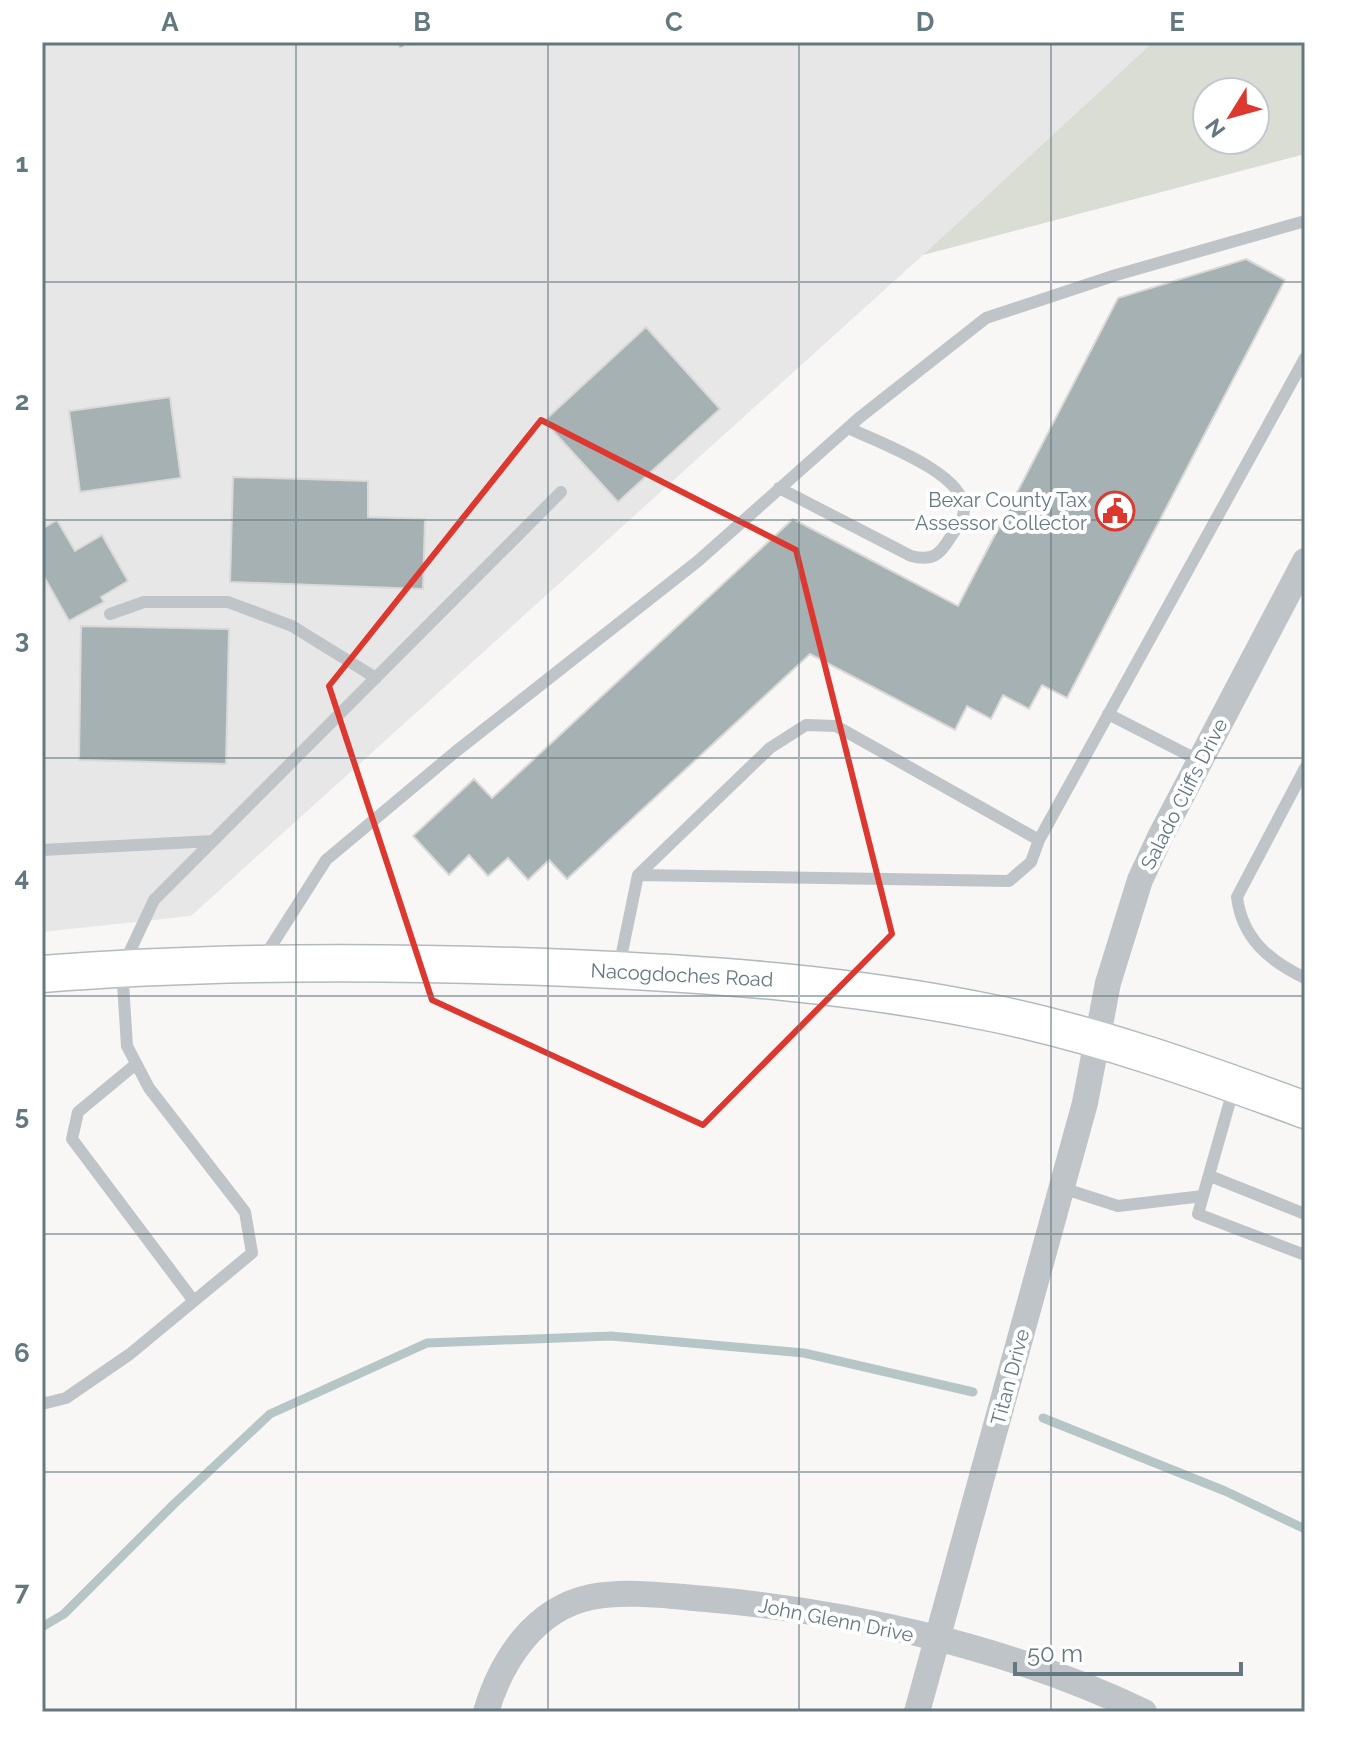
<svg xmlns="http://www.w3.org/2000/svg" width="1347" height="1754" viewBox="0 0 1347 1754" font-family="Raleway,sans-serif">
  <rect width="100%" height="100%" fill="#f8f7f5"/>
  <!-- built -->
  <path fill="#e6e7e6" d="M42 42H1153L923 255 191 916 42 932Z"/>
  <!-- green -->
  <path fill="#d9ddd4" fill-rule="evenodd" d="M1153 42H1305V154L923 255ZM1207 92H1255V140H1207Z"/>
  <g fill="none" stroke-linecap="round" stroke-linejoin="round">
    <!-- stream -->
    <path stroke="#b6c6c7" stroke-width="9" d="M1043 1418 1225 1491 1305 1529
      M42 1627 64 1614 174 1504 270 1414 427 1343 611 1336 804 1353 973 1392"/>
  </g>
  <!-- building -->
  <path fill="#a6b1b4" stroke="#d9d9d7" stroke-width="2" d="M1246 259 1285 280 1067 698 1042 685 1029 709 1003 695 991 719 967 706 955 730 810 654 567 879 549 860 528 880 508 858 488 876 469 855 449 875 413 836 474 779 492 798 793 519 958 606 1118 298Z
    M646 327 720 409 618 502 544 421Z
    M170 397 181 478 80 492 69 411Z
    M233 477 368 481V517L425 519 423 589 230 582Z
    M57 520 75 551 102 535 128 581 101 597 104 602 69 621 42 573V529Z
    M81 626 229 629 226 764 79 760Z"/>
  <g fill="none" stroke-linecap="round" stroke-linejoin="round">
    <!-- secondary casing -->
    <g stroke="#b3babd" stroke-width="39">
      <path id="secondary" d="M42 974C218 960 393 961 570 968 712 974 852 984 992 1013 1099 1035 1202 1072 1305 1110"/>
    </g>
    <!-- path -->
    <path stroke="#b9bdbf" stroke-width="5" stroke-dasharray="4 4" stroke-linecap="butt" d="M392 42 400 45 412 42"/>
    <!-- lane -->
    <path stroke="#bec4c7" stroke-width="12" d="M779 488 911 556C932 561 939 556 950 538 955 530 963 521 964 511 968 474 876 441 848 428
      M110 614 144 602H228L292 626 376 678
      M1108 714 1200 761
      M1305 768 1237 897C1242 938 1269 961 1305 978
      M1039 840 1305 358
      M42 850 213 841
      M263 959 326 860 454 753 698 561 859 418 986 318 1116 275 1305 221
      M619 967 638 875 770 748 806 725 836 726 1039 840 1031 862 1009 881 638 875
      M136 1064 78 1112 72 1139 193 1300
      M1210 1176 1305 1214
      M1062 1188 1118 1206 1203 1196 1198 1214 1305 1255
      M1203 1196 1234 1087
      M42 1404 66 1398 130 1354 252 1253 245 1212 149 1088 127 1046 122 968 154 900 561 492"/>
    <!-- street -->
    <path stroke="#bec4c7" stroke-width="26" d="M486 1712C501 1661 534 1609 591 1597 626 1590 670 1596 706 1599 853 1612 1011 1648 1144 1712
      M917 1712 1085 1103 1108 983 1140 880 1161 835 1305 561"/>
    <!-- secondary -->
    <use href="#secondary" stroke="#fff" stroke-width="36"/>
  </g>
  <!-- marked area -->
  <path fill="none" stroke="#dd382f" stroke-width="6" stroke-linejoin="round" d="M541 420 796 550 892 934 703 1125 432 1000 329 686Z"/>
  <!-- grid -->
  <path fill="none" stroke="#64787f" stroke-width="2" stroke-opacity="0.55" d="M296 42V1712M548 42V1712M799 42V1712M1051 42V1712M42 282H1305M42 520H1305M42 758H1305M42 996H1305M42 1234H1305M42 1472H1305"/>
  <!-- icons -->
  <defs>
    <g id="civic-ring" transform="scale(2)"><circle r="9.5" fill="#fff" stroke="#dd382f" stroke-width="1.5"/><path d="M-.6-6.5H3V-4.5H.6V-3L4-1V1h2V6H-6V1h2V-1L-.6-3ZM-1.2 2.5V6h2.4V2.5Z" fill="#dd382f"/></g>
  </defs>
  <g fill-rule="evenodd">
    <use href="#civic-ring" x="1115" y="511"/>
  </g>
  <g text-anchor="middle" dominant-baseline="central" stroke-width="8" stroke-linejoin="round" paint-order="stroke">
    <!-- poi labels -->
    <g font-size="20" fill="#64787f" stroke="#fff" text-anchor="end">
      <text x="1087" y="500">Bexar County Tax<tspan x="1087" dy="23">Assessor Collector</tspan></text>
    </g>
    <!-- street labels -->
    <g font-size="20" fill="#64787f" stroke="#fff">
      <text transform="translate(1184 794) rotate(-63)">Salado Cliffs Drive</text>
      <text transform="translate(682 975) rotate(3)">Nacogdoches Road</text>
      <text transform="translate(1010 1377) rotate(-75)">Titan Drive</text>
      <text transform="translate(836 1620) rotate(11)">John Glenn Drive</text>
    </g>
  </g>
  <!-- border -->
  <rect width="1347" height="1754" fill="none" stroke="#ffffff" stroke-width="88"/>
  <!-- north arrow -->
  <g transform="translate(1231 116) rotate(233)"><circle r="38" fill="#ffffff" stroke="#c1c9cc" stroke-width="2"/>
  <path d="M0-6L14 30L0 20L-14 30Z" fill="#dd382f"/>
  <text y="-12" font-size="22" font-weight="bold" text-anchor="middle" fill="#64787f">N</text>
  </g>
  <!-- scale -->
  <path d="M1015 1662v12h226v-12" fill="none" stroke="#64787f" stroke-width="4"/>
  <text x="1027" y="1662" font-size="24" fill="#64787f" stroke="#ffffff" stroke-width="6" paint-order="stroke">50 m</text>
  <rect x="44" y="44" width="1259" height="1666" fill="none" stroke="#64787f" stroke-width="3"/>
  <g font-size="26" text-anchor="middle" font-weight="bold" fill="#64787f">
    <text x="170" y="31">A</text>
    <text x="422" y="31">B</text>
    <text x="674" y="31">C</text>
    <text x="925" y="31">D</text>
    <text x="1177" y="31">E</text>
    <text x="22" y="172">1</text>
    <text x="22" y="410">2</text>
    <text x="22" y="648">3</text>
    <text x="22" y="886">4</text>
    <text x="22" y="1124">5</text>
    <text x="22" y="1362">6</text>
    <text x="22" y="1600">7</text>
  </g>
</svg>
